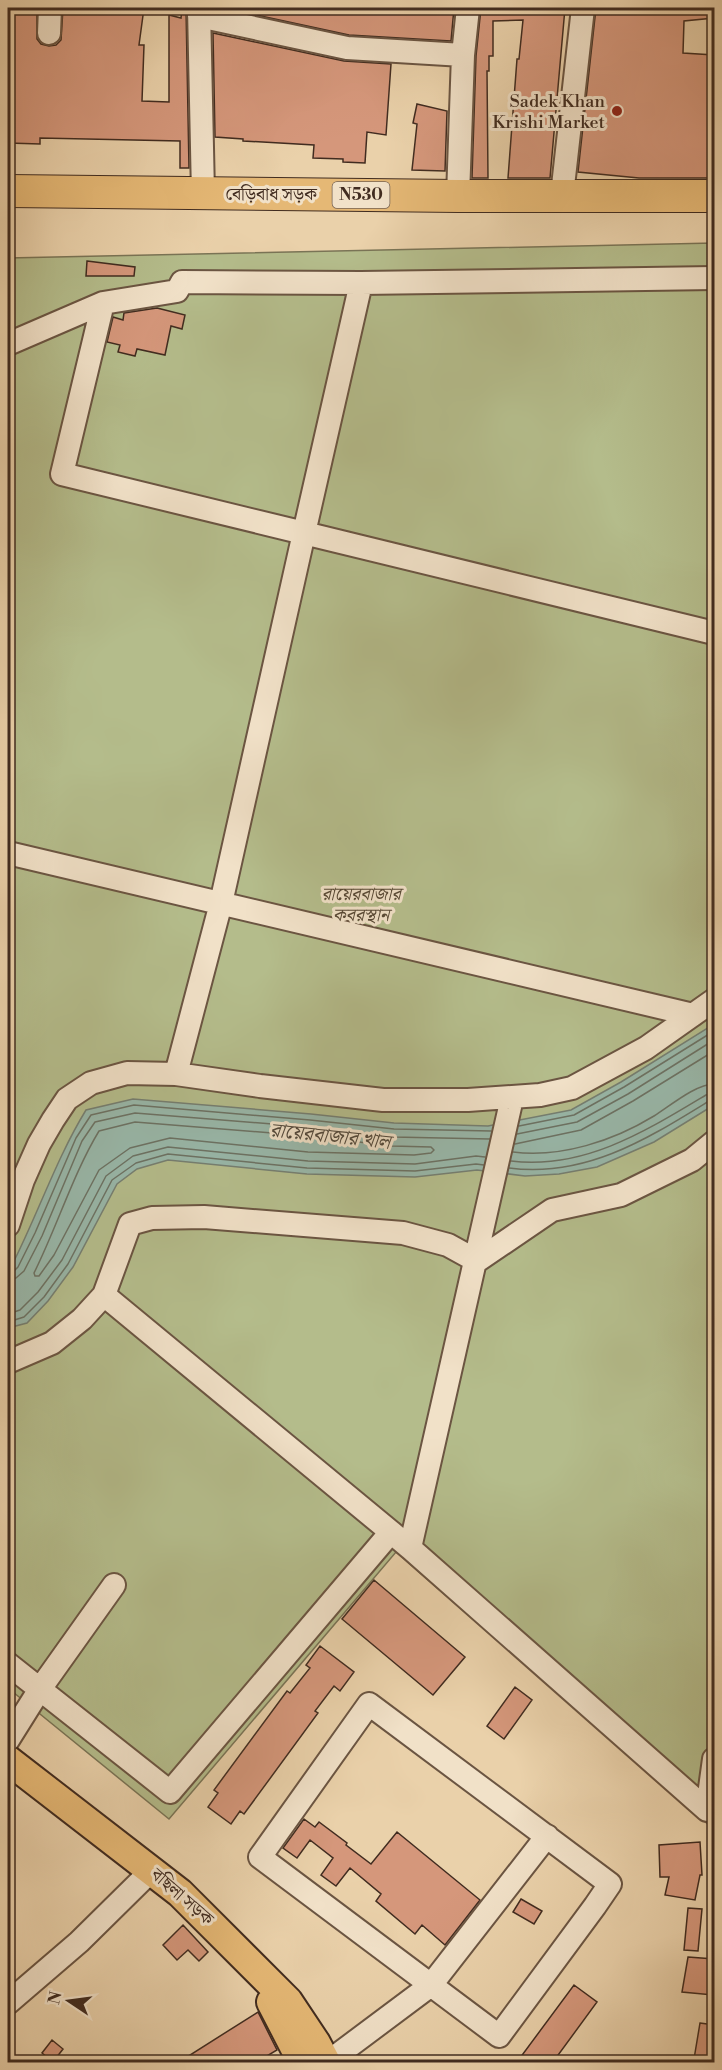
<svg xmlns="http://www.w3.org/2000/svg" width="722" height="2070" viewBox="0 0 722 2070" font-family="'Libre Bodoni','Noto Serif Bengali',serif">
  <rect width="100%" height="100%" fill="#ead1aa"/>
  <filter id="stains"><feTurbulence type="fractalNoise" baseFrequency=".00333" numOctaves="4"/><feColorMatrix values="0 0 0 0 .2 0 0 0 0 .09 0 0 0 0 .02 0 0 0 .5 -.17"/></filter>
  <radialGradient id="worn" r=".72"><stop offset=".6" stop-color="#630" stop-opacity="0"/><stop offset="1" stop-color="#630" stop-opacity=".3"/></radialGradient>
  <!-- green -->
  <path fill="#b4bc8b" stroke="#7a7456" stroke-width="1.5" d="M714 243V1795L710 1826 396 1552 169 1819 8 1688V258Z"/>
  <!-- water -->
  <path fill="#98b7a9" stroke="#757f72" stroke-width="1.5" d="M714 1024V1105L654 1142 597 1167 559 1174 525 1176 477 1170 415 1177 307 1174 168 1160 137 1169 117 1184 73 1267 48 1301 27 1323 8 1328V1268L12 1265C38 1214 56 1159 86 1110L133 1099 311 1114 394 1123 488 1126 571 1110 621 1082Z"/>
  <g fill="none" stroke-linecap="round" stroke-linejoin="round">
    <!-- shore -->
    <path stroke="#6c7264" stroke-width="1.5" d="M135 1122 309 1136 392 1146 431 1147 434 1150 431 1153 414 1155 308 1152 170 1138 130 1148 99 1170 54 1255 39 1276H35L34 1273C57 1227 73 1174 99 1131Z
      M519 1126 574 1115 624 1087 714 1031
      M517 1134 577 1122 628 1094 714 1040
      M515 1144 581 1130 633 1101 714 1051
      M513 1152C561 1158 613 1141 654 1116 670 1106 696 1084 714 1084
      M511 1161C584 1170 646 1131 706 1095L714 1093
      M509 1168C586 1178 647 1139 709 1101L714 1100
      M8 1273 13 1272 18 1267 35 1233 76 1138 91 1115 134 1105 310 1120 394 1129 491 1131
      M8 1280 16 1278 24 1271 42 1236 82 1141 95 1122 135 1113 309 1127 393 1137 490 1139
      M8 1314 20 1310 38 1292 62 1260 106 1176 133 1156 168 1147 308 1161 415 1164 476 1156 485 1157
      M8 1322 24 1317 44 1297 68 1264 112 1180 136 1163 168 1154 307 1168 415 1171 476 1164 484 1165"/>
  </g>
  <!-- building -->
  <path fill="#d5977b" stroke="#412c20" stroke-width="1.5" d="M8 8H37V39L41 44 49 46 56 45 61 40 63 8H144L139 45H144L142 101 169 102V15L181 18 182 8H186L189 168H180V141L40 138V144L8 143Z
    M224 8H454L451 41 349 35Z
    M481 8H565L550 178H508L517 59H519L523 20 493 21V56H489V71H487L488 178H472L476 56Z
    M596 8H714V18L684 21 683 53 714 55V178H639L578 172Z
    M213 33 344 61 391 64 386 135 367 132 365 163 343 162V159L313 158 314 145 243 141V139L215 137Z
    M417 104 447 111 445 171 412 170 417 124 413 123Z
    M87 261 135 267 134 276H86Z
    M157 308 185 315 182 329 171 326 165 355 137 349 135 356 118 352 120 345 107 342 113 317 123 320 124 313Z
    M374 1580 465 1657 433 1695 342 1619Z
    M320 1646 354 1672 340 1691 334 1686 315 1711 318 1713 244 1814 240 1811 231 1824 208 1807 218 1793 214 1790 287 1691 290 1693 310 1668 306 1665Z
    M515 1687 532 1700 504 1739 487 1726Z
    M304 1819 315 1827 319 1822 347 1843 346 1845 371 1864 397 1832 480 1900 445 1945 422 1925 415 1934 376 1901 381 1894 350 1868 336 1886 321 1875 333 1858 310 1840 297 1858 283 1848Z
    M700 1842 702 1875H700L695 1900 665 1895 669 1877H660L659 1845Z
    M521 1899 542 1911 534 1924 513 1912Z
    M688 1908 702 1909 698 1951 684 1950Z
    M183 1925 208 1952 199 1961 188 1950 177 1960 163 1945Z
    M688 1957 714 1959 713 1995 682 1992Z
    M574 1985 597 2002 553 2062H517Z
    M258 2012 277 2050 257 2062H179Z
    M700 2023 714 2025V2062L694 2059Z
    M52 2040 63 2049 53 2062 42 2053Z"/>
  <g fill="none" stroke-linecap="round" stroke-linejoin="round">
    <!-- minor casing -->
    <g stroke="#6b5542" stroke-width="26">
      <path id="minor" d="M199 8 203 194
        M199 16 347 48 463 55
        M49 33 50 8
        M562 195 583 8
        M458 196 463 55 468 8
        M714 278 361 283 304 533 714 633
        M103 303 177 291 182 282 361 283
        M8 344 103 303 62 474 304 533 221 903 176 1074
        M8 853 693 1015
        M8 1225 23 1180 39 1144 53 1120 67 1099 91 1083 127 1073 176 1074 260 1086 383 1100H468L540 1095 572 1088 646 1048 714 1000
        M8 1362 52 1343 82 1319 104 1295 130 1224 152 1218 204 1217 403 1233 448 1245 477 1261 552 1210 621 1195 692 1160 714 1142
        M391 1532 410 1548 512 1098
        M410 1548 707 1810 714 1759
        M8 1664 170 1792 391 1532 104 1295
        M369 1704 610 1884 595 1906 499 2036 260 1857Z
        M8 1740 40 1689 114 1585
        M8 2003 79 1942 152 1870
        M328 2062 431 1985 547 1836"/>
    </g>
    <!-- major casing -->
    <g stroke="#412c20" stroke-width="32">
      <path id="major" d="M8 1760 180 1893 288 2001 316 2043 326 2062
        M271 2002 302 2062"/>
    </g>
    <!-- highway casing -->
    <g stroke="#412c20" stroke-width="34">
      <path id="highway" d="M8 191 458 196H714"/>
    </g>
    <!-- minor -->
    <use href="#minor" stroke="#f1e1c8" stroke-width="22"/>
    <!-- major -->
    <use href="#major" stroke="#e5b875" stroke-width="28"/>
    <!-- highway -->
    <use href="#highway" stroke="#e5b875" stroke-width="32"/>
  </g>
  <!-- markers -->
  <circle fill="#8f2418" stroke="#f1e1c8" stroke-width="2" cx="617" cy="111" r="6"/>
  <g text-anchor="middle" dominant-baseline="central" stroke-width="6" stroke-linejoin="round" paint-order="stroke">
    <!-- shield labels -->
    <rect fill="#f1e1c8" stroke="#766252" stroke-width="1.5" x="332.5" y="182" width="57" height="26" rx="4.5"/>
    <g font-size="16" font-weight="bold" fill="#412c20">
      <text x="361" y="195">N530</text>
    </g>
    <!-- poi labels -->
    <g font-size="18" fill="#412c20" stroke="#f1e1c8" text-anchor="end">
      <text x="605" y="101">Sadek Khan<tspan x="605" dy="21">Krishi Market</tspan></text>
    </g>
    <!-- street labels -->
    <g font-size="18" fill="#412c20" stroke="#f1e1c8">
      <text x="271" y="194">বেড়িবাধ সড়ক</text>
      <text transform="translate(182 1897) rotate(41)">বছিলা সড়ক</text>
    </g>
    <!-- park labels -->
    <g font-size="18" font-style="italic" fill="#584935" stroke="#f1e1c8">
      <text x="361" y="894">রায়েরবাজার<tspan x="361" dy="21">কবরস্থান</tspan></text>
    </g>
    <!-- water labels -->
    <g font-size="20" font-style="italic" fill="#52483b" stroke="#f1e1c8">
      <text transform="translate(330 1137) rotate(6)">রায়েরবাজার খাল</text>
    </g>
  </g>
  <!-- margin -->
  <rect width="722" height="2070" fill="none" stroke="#ead1aa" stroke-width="30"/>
  <rect x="9" y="9" width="704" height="2052" fill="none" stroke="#412c20" stroke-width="3"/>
  <rect x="15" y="15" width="692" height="2040" fill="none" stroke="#412c20" stroke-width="1.5"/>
  <!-- north arrow -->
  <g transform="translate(69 2001) rotate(283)" stroke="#f1e1c8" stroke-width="4.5" paint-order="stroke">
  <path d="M0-4.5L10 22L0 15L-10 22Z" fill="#412c20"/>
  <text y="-9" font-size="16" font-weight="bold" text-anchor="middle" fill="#412c20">N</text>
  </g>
  <rect width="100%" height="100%" filter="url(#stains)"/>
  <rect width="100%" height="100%" fill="url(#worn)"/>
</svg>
